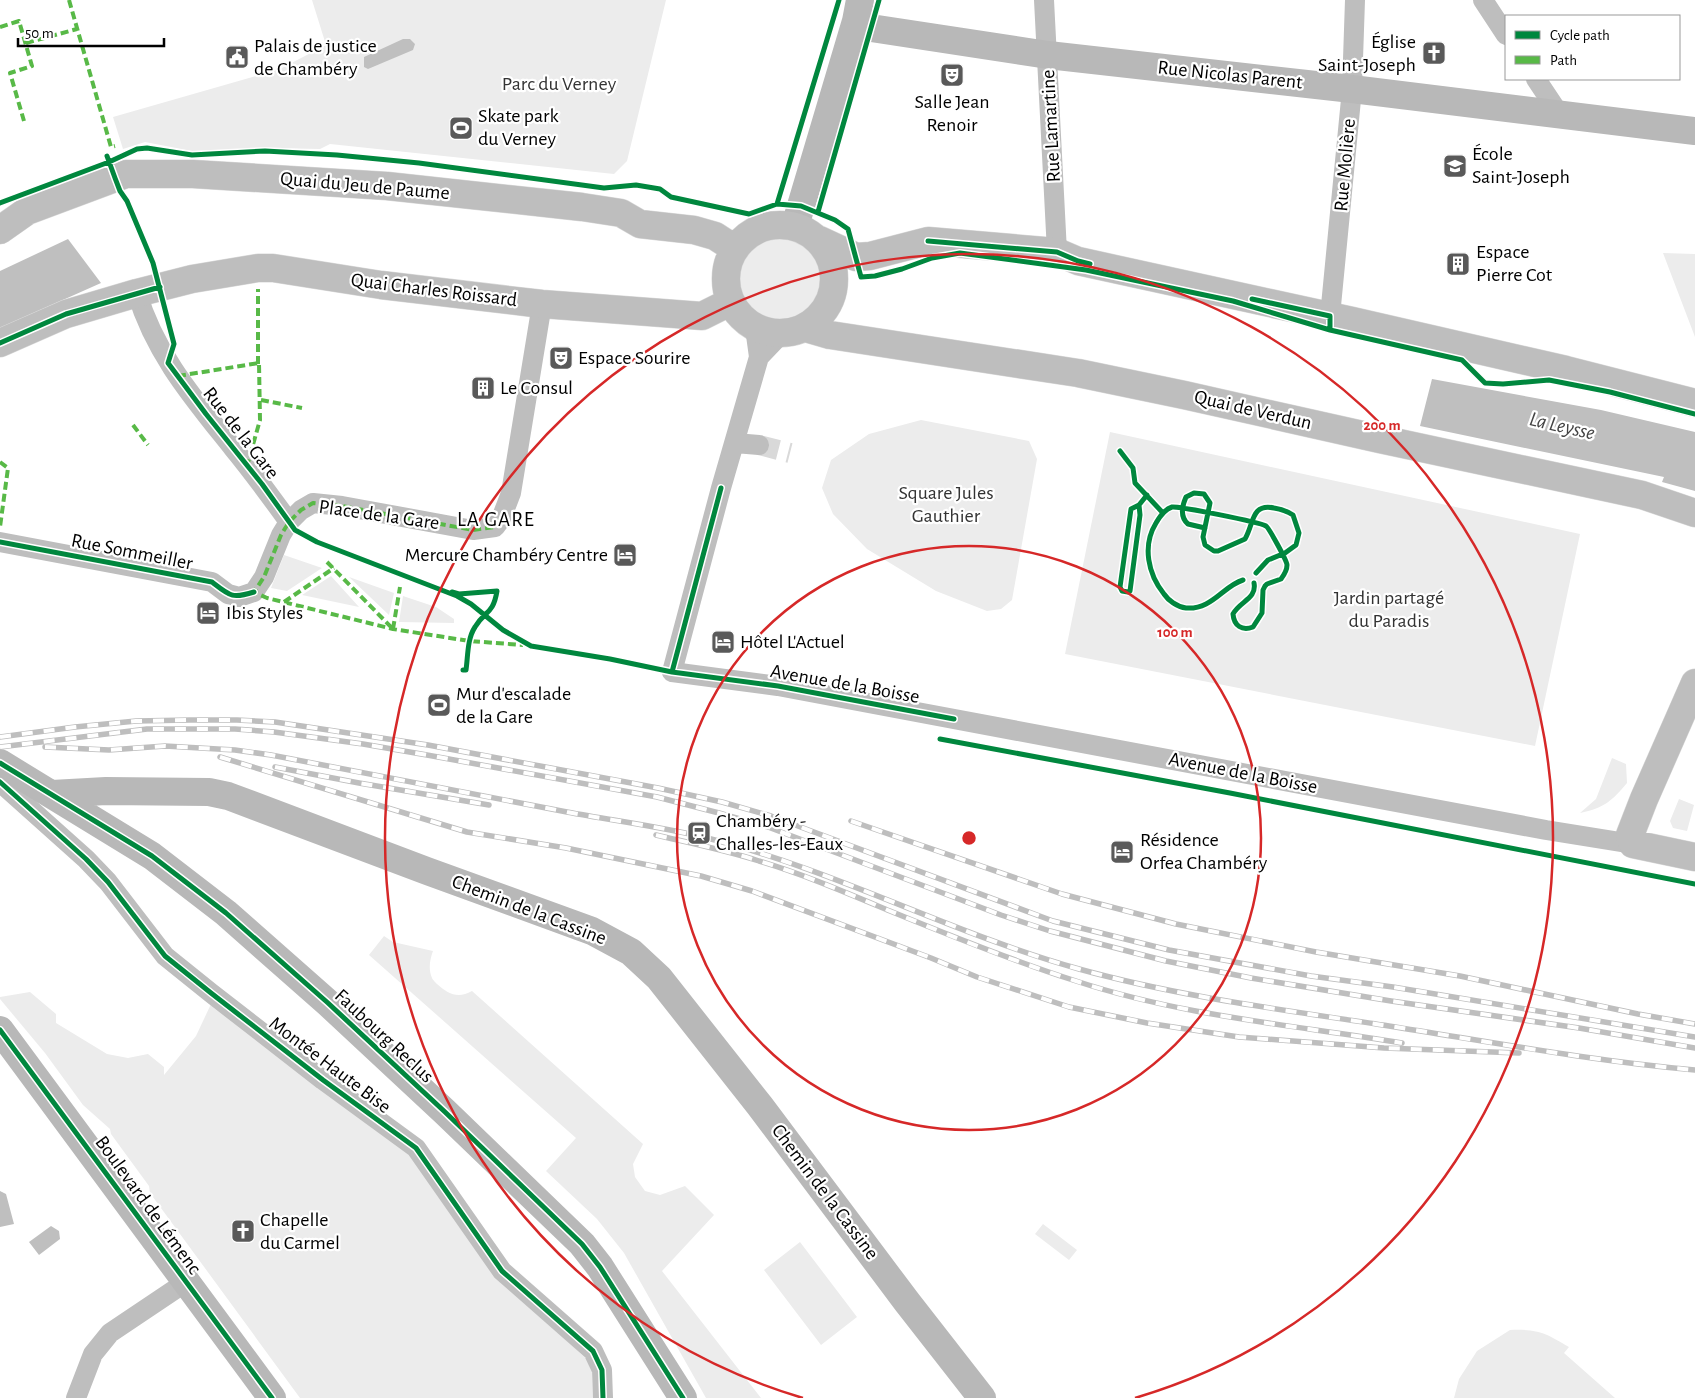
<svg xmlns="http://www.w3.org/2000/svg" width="1695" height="1398" viewBox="0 0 1695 1398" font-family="'Alegreya Sans',sans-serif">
  <rect width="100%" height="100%" fill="#fff"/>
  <!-- green -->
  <path fill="#ececec" d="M312 0H666L627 161 614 174 330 144 320 149 266 148 192 151 145 142 123 149 113 117 280 69 326 45Z
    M737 277a43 43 0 1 1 86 0a43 43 0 1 1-86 0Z
    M1663 253 1695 254V337Z
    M921 420 1029 441 1037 459 1012 600 1001 609 987 611 936 591 867 549 833 514 822 488 831 460 869 434Z
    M1110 432 1580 534 1535 746 1065 654Z
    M284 555 322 568 287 591 271 588Z
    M331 576 359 607 302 595Z
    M349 577 394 593 389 615Z
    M403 596 436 607 454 619V623L399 622Z
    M1612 758 1626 764 1627 783C1612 801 1604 808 1580 813L1596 799Z
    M1679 799 1694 805 1687 831 1673 828 1670 821Z
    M384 936 393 942 433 951C430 959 428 969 432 978 432 979 436 983 437 984 448 994 458 999 472 991L643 1144 633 1164 635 1177 645 1191 660 1195 685 1186 714 1215 662 1271 761 1398H706L624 1253 597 1219 546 1171 576 1138 369 955Z
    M30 992 56 1014V1023L107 1054 128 1058 148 1054 164 1067V1075L196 1036 211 1004 415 1158 492 1271 592 1364 593 1398H300L150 1193 149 1186 111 1134 110 1129 83 1105 45 1053 0 999V997Z
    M1043 1224 1077 1250 1069 1260 1035 1234Z
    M800 1242 857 1317 821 1345 764 1270Z
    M1510 1330C1539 1329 1545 1333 1569 1347L1564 1353 1615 1398H1454L1459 1379 1477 1351Z"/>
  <!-- water -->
  <path fill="#bfbfbf" d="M403 39H410L415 44 413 50 368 69 364 67V57Z
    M68 239 101 283 0 328V271Z
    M1432 379 1601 410 1695 432V491L1662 482 1664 477 1420 426Z
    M0 1191 6 1194 14 1224 0 1227Z
    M51 1226 59 1231 60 1239 39 1255 29 1242Z"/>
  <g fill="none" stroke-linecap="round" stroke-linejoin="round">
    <!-- street-tunnel -->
    <path stroke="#d9d9d9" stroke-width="20" stroke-dasharray="20 10" stroke-linecap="butt" d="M759 445 790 453"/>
    <!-- primary casing -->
    <g stroke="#dbdbdb" stroke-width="29">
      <path id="primary" d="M726 279a54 54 0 1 1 108 0a54 54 0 1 1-108 0Z
        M0 230 27 211 126 174H193L387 186 582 207 621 213 640 224 694 230 715 236 735 249
        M815 238 856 257 870 256 928 241 1057 252 1078 261 1352 321 1566 370 1695 403
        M806 328 830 335 1078 373 1184 395 1380 439 1642 495 1695 513
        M0 343 66 314 137 293 192 279 258 268H273L381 285 542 304 702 316 730 302
        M1695 683 1644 799 1630 835 1633 844 1695 857"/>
    </g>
    <!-- street -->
    <path stroke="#bebebe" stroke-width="20" d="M1044 0 1057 252
      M1483 0 1506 35
      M1536 79 1560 115
      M137 293C155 354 194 399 233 448 253 472 271 497 289 522
      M1330 316 1352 89 1355 0
      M755 328 759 357 721 488 672 672 778 686 1546 830 1633 844
      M759 357 781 334
      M735 443 759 445
      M0 542 212 582 228 594 239 597 254 592 264 577 281 535 289 522 301 510 313 503 342 506 473 530 495 527 501 519 511 493 542 304
      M0 782 86 859 108 882 165 956 211 993 323 1080 416 1148 502 1271 593 1351 602 1370 603 1398
      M76 1398 93 1354 110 1333 186 1282"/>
    <!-- secondary -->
    <path stroke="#b8b8b8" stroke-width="28" d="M856 21 871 28 1048 55 1352 89 1695 131
      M795 226 856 21 860 0
      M0 763 152 856 226 913 328 1003 445 1112 582 1244 600 1267 683 1398
      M52 794 106 791 209 792 228 796 427 871 592 931 631 952 659 978 760 1106 907 1302 982 1398
      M0 1030 272 1398"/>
    <!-- primary -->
    <use href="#primary" stroke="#bebebe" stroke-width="28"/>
    <!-- rail casing -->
    <g stroke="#bebebe" stroke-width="5.5">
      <path id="rail" d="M0 737 75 727 136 721 190 720H237L275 722 428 745 658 788 722 802 771 816 1053 921 1169 950 1311 976 1393 987 1695 1037
        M0 747 147 729H235L274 732 363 744 427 755 657 797 719 813 768 827 1001 915 1050 931 1166 961 1251 978 1391 1001 1579 1028 1695 1048
        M45 747 109 750 165 746 235 750 271 755C369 774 468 793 567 812 615 821 664 827 711 839 837 871 953 934 1079 969 1180 997 1285 1010 1389 1026 1491 1042 1592 1061 1695 1070
        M220 757 467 832 566 848 701 876 752 891 931 958 977 977 1069 1007 1147 1023 1239 1037 1384 1048 1519 1053
        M275 767 359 783 489 805
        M851 821 1062 894 1176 924 1316 952 1460 976 1638 1014 1695 1024
        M656 835C690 843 725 850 759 861 803 874 847 893 890 911 951 936 1013 961 1076 981 1182 1016 1293 1025 1402 1043"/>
    </g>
    <!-- rail -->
    <use href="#rail" stroke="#fff" stroke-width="4" stroke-dasharray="11" stroke-linecap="butt"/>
    <!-- quiet -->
    <path stroke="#58b947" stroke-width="4" stroke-dasharray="8 4" stroke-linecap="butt" d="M69 0 111 147 115 146
      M0 27 19 21 32 66 10 73 24 121
      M26 43 77 29
      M258 364V289
      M178 376 259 363 260 420 247 466
      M261 400 302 408
      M133 425 148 445
      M0 462 8 468 0 527
      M501 519 495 527 473 530 342 506 313 503 301 510 289 522 281 535 264 577 254 592 267 598 393 629 469 641 523 645
      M327 562 393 629
      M284 602 334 568
      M393 629 400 587"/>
    <!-- cycleway casing -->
    <g stroke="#fff" stroke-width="8">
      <path id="cycleway" d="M107 156 115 178 120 191 127 201 153 263 174 344 168 363 206 414 262 484 295 530 317 542 457 596 471 604 503 630 531 646 610 659 672 672 778 686 954 719
        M0 203 109 162 137 149 147 148 192 155 265 151 337 155 419 163 604 188 636 185 660 189 671 197 749 214 777 204 801 206 835 220 848 229 861 277 875 276 902 269 932 258 960 253 1086 270 1233 301 1330 330 1462 360 1485 383 1503 384 1549 380 1610 392 1695 414
        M777 204 839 0
        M818 212 879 0
        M928 241 1057 252 1078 261 1090 264
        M1252 299 1330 316V330
        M0 343 66 314 160 287
        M1120 451 1133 468 1135 483 1163 513
        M1139 505 1131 509 1120 587 1122 591 1128 592 1130 591 1140 515 1139 505 1147 495
        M1205 528 1188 524C1180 517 1182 506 1186 497L1194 493 1204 494 1210 503 1203 537 1205 545 1214 551H1218L1245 539C1254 524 1251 503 1274 508 1281 509 1287 511 1293 515L1299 533 1296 545 1285 553 1268 560 1256 573
        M0 542 212 582C230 596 232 599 254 592
        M1243 580C1223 586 1212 610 1186 608 1177 607 1168 600 1164 594 1148 574 1142 546 1156 523 1160 516 1165 509 1172 507 1179 506 1259 522 1266 526 1269 528 1287 561 1287 565 1287 570 1284 575 1281 579L1267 584 1265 586 1263 590 1262 613 1253 627C1242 631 1234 626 1233 614 1240 601 1257 599 1254 583
        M452 592 459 594 497 591C493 615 485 610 475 627 467 639 468 657 466 670H463
        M672 672 721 488
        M940 739 1230 793 1695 884
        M0 763 152 856 226 913 328 1003 445 1112 582 1244 600 1267 683 1398
        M0 782 86 859 108 882 165 956 211 993 323 1080 416 1148 502 1271 593 1351 602 1370 603 1398
        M0 1030 272 1398"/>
    </g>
    <!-- cycleway -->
    <use href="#cycleway" stroke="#00873e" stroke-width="5"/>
  </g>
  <!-- distance rings -->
  <g fill="none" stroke="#d62828" stroke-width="2.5">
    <circle cx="969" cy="838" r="292"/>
    <path d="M803 1398A584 584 0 1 1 1135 1398"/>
  </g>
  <!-- icons -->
  <defs>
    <g id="church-square" transform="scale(1.25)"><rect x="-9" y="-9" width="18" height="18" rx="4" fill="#595959" stroke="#fff"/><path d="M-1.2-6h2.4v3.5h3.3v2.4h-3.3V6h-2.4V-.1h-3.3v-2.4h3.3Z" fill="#fff"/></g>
    <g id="civic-square" transform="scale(1.25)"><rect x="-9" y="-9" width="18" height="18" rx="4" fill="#595959" stroke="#fff"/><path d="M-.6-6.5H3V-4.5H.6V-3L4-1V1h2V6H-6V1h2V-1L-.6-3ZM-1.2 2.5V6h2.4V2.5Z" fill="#fff"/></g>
    <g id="theatre-square" transform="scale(1.25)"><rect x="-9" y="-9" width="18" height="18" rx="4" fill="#595959" stroke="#fff"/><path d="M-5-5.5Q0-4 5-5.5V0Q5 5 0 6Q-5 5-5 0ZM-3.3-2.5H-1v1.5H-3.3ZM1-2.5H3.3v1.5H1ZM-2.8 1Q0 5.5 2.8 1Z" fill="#fff"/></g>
    <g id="stadium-square" transform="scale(1.25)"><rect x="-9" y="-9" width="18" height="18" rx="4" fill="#595959" stroke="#fff"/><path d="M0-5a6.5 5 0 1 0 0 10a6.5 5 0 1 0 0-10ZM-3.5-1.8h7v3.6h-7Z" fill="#fff"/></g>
    <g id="school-square" transform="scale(1.25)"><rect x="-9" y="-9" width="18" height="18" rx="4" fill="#595959" stroke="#fff"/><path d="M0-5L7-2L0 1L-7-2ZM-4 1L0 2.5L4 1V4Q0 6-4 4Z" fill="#fff"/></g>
    <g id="building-square" transform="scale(1.25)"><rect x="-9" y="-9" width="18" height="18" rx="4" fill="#595959" stroke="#fff"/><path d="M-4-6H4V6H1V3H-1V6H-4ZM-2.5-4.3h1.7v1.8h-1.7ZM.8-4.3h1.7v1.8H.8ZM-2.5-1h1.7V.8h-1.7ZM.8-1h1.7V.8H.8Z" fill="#fff"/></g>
    <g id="hotel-square" transform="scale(1.25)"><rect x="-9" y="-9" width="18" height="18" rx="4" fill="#595959" stroke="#fff"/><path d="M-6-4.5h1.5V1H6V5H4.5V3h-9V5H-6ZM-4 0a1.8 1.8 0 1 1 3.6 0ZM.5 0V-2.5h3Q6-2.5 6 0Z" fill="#fff"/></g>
    <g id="station-square" transform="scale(1.25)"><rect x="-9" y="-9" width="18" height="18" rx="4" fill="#595959" stroke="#fff"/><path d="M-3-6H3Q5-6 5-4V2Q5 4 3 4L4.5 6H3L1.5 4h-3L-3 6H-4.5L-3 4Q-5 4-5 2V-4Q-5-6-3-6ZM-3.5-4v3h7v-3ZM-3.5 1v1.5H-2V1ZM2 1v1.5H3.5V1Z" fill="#fff"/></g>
  </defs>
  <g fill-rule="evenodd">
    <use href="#church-square" x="1434" y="53"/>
    <use href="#civic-square" x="237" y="57"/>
    <use href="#theatre-square" x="952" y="75"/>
    <use href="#stadium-square" x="461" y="128"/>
    <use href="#school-square" x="1455" y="166"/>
    <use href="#building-square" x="1458" y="264"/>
    <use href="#theatre-square" x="561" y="358"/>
    <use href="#building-square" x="483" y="388"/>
    <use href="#hotel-square" x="625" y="555"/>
    <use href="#hotel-square" x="208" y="613"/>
    <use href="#hotel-square" x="723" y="642"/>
    <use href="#stadium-square" x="439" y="705"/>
    <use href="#station-square" x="699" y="833"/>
    <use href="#hotel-square" x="1122" y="852"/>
    <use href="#church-square" x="243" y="1231"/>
  </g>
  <g text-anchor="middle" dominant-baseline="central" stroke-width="4.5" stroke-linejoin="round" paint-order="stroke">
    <!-- poi labels -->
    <g font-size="20" fill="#000" stroke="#fff" text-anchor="start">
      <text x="1416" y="42" text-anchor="end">Église<tspan x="1416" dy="23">Saint-Joseph</tspan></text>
      <text x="254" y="46">Palais de justice<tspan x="254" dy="23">de Chambéry</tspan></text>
      <text x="952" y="102" text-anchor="middle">Salle Jean<tspan x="952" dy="23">Renoir</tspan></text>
      <text x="478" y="116">Skate park<tspan x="478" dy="23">du Verney</tspan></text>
      <text x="1472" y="154">École<tspan x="1472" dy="23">Saint-Joseph</tspan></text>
      <text x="1476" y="252">Espace<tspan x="1476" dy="23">Pierre Cot</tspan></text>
      <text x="578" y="358">Espace Sourire</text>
      <text x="500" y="388">Le Consul</text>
      <text x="608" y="555" text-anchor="end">Mercure Chambéry Centre</text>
      <text x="226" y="613">Ibis Styles</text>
      <text x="740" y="642">Hôtel L'Actuel</text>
      <text x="456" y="694">Mur d'escalade<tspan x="456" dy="23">de la Gare</tspan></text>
      <text x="716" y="821">Chambéry -<tspan x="716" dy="23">Challes-les-Eaux</tspan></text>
      <text x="1140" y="840">Résidence<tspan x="1140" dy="23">Orfea Chambéry</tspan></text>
      <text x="260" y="1220">Chapelle<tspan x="260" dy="23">du Carmel</tspan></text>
    </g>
    <!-- street labels -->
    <g font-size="20" fill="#000" stroke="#fff">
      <text transform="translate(1230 75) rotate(6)">Rue Nicolas Parent</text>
      <text transform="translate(1051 126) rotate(-93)">Rue Lamartine</text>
      <text transform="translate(1345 165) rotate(-85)">Rue Molière</text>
      <text transform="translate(365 186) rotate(5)">Quai du Jeu de Paume</text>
      <text transform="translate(434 290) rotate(7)">Quai Charles Roissard</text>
      <text transform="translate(1253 410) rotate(13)">Quai de Verdun</text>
      <text transform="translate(241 433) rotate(52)">Rue de la Gare</text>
      <text transform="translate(379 515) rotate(8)">Place de la Gare</text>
      <text transform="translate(132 552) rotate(11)">Rue Sommeiller</text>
      <text transform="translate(845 684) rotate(10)">Avenue de la Boisse</text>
      <text transform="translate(1243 773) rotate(11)">Avenue de la Boisse</text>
      <text transform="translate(529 910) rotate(21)">Chemin de la Cassine</text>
      <text transform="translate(384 1036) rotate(43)">Faubourg Reclus</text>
      <text transform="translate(330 1065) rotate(37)">Montée Haute Bise</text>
      <text transform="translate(825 1192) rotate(53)">Chemin de la Cassine</text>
      <text transform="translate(148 1205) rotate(54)">Boulevard de Lémenc</text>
    </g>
    <!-- park labels -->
    <g font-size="20" fill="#333" stroke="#fff">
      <text x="559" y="84">Parc du Verney</text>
      <text x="946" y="493">Square Jules<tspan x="946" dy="23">Gauthier</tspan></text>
      <text x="1389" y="598">Jardin partagé<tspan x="1389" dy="23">du Paradis</tspan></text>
    </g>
    <!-- water labels -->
    <g font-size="21" font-style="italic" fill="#444" stroke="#fff">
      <text transform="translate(1562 426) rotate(13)">La Leysse</text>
    </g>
    <!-- neighbourhood labels -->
    <g font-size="21" letter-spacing="1" fill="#000" stroke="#fff">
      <text x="496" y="519">LA GARE</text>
    </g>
  </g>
  <circle cx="969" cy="838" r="8" fill="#d62828" stroke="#fff" stroke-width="2.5"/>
  <g font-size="15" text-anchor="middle" font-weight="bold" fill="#d62828" stroke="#fff" stroke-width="4.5" stroke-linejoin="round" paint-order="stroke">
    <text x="1382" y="430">200 m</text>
    <text x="1175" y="637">100 m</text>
  </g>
  <!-- legend -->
  <rect x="1505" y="15" width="175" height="65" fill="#ffffff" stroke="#999999"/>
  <rect x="1515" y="31" width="25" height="8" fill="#00873e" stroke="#999999"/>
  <text x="1550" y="40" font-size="15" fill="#000000">Cycle path</text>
  <rect x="1515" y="56" width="25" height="8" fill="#58b947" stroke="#999999"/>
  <text x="1550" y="65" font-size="15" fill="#000000">Path</text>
  <!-- scale -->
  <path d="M18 38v8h146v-8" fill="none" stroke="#000000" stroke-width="2.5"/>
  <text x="25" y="38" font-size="15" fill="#000000" stroke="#ffffff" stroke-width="4" paint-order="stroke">50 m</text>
</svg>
